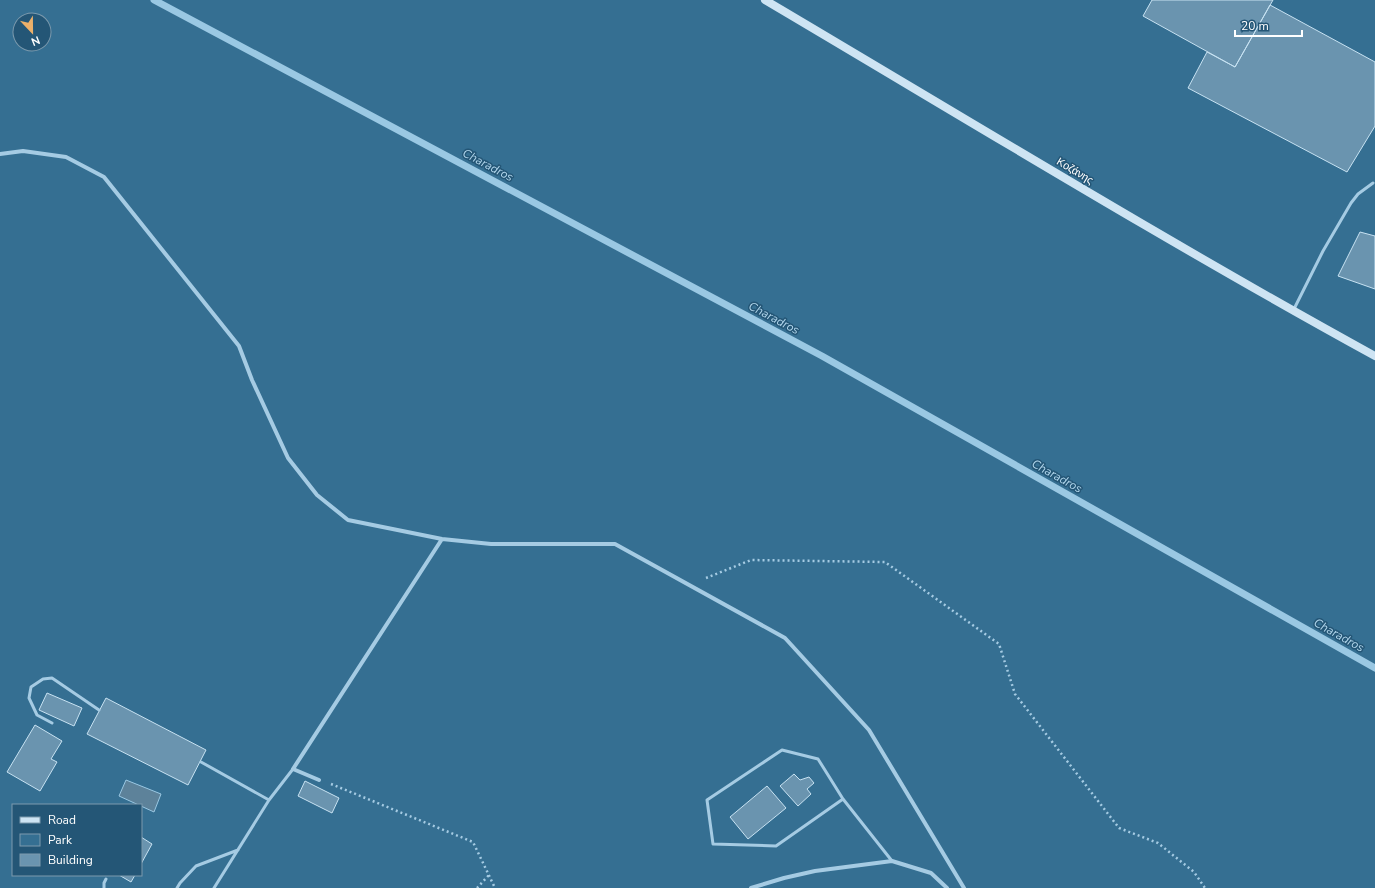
<svg xmlns="http://www.w3.org/2000/svg" width="1375" height="888" viewBox="0 0 1375 888" font-family="'Nunito Sans',sans-serif">
  <rect width="100%" height="100%" fill="#245676"/>
  <!-- green -->
  <path fill="#356f92" fill-rule="evenodd" d="M0 0H1375V888H0ZM20 20H44V44H20ZM13 805H141V875H13Z"/>
  <!-- water -->
  <path fill="#5d829a" stroke="#9ac8e3" d="M126 780 161 794 154 812 119 796Z"/>
  <g fill="none" stroke-linecap="round" stroke-linejoin="round">
    <!-- stream -->
    <path stroke="#9ac8e3" stroke-width="7" d="M154 0 822 356 1375 668"/>
  </g>
  <!-- building -->
  <path fill="#6a94af" stroke="#c7e2f2" d="M1152 0H1273L1235 67 1143 16Z
    M1270 5 1375 62V126L1347 172 1188 88 1207 52 1235 67Z
    M1360 232 1375 236V289L1338 276Z
    M47 693 82 708 74 726 39 710Z
    M106 698 206 750 188 785 87 734Z
    M35 725 62 741 51 759 57 762 40 791 7 772Z
    M794 774 800 780 809 777 814 783 807 789 811 794 798 806 780 786Z
    M305 781 339 798 332 813 298 796Z
    M767 786 786 808 748 839 730 817Z
    M141 837 152 844 141 864Z
    M119 875H135L131 882Z"/>
  <g fill="none" stroke-linecap="round" stroke-linejoin="round">
    <!-- path -->
    <path stroke="#a5cbe3" stroke-width="2.5" stroke-dasharray="2 3" stroke-linecap="butt" d="M706 578 751 560 885 562 999 644 1015 694 1119 828 1158 843 1194 872 1205 888
      M331 784 473 842 495 888
      M477 888 489 875"/>
    <!-- lane -->
    <path stroke="#a5cbe3" stroke-width="3" d="M1294 309 1323 251 1351 203 1358 194 1373 183
      M52 723 37 715 29 698 31 687 43 679 52 678 99 710
      M201 762 269 800
      M843 799 776 846 713 844 707 800 782 750 818 759 843 799 892 861
      M104 888V883L106 879
      M177 888 180 883 196 866 238 850
      M214 888 269 800 293 769"/>
    <!-- street -->
    <path stroke="#a5cbe3" stroke-width="4" d="M0 154 23 151 66 157 104 177 239 346 252 380 288 458 317 495 348 520 442 539 491 544H615L785 638 869 730 964 888
      M319 780 293 769 442 539
      M751 888 784 878 815 871 892 861 931 873 947 888"/>
    <!-- secondary -->
    <path stroke="#cee4f3" stroke-width="8" d="M765 0C968 120 1169 243 1375 356"/>
  </g>
  <g text-anchor="middle" dominant-baseline="central" stroke-width="3" stroke-linejoin="round" paint-order="stroke">
    <!-- street labels -->
    <g font-size="11" fill="#fff" stroke="#245676">
      <text transform="translate(1075 171) rotate(31)">Κοζάνης</text>
    </g>
    <!-- water labels -->
    <g font-size="12" font-style="italic" fill="#b0d5eb" stroke="#245676">
      <text transform="translate(488 165) rotate(28)">Charadros</text>
      <text transform="translate(774 318) rotate(28)">Charadros</text>
      <text transform="translate(1057 476) rotate(29)">Charadros</text>
      <text transform="translate(1339 635) rotate(29)">Charadros</text>
    </g>
  </g>
  <!-- legend -->
  <rect x="12" y="804" width="130" height="72" fill="#245676" stroke="#7c9aad"/>
  <rect x="20" y="817" width="20" height="6" fill="#cee4f3" stroke="#7c9aad"/>
  <text x="48" y="824" font-size="12" fill="#ffffff">Road</text>
  <rect x="20" y="834" width="20" height="12" fill="#356f92" stroke="#7c9aad"/>
  <text x="48" y="844" font-size="12" fill="#ffffff">Park</text>
  <rect x="20" y="854" width="20" height="12" fill="#6a94af" stroke="#7c9aad"/>
  <text x="48" y="864" font-size="12" fill="#ffffff">Building</text>
  <!-- north arrow -->
  <g transform="translate(32 32) rotate(158)"><circle r="19" fill="#245676" stroke="#7c9aad"/>
  <path d="M0-3L7 15L0 10L-7 15Z" fill="#ecb06a"/>
  <text y="-6" font-size="11" font-weight="bold" text-anchor="middle" fill="#ffffff">N</text>
  </g>
  <!-- scale -->
  <path d="M1235 30v6h67v-6" fill="none" stroke="#ffffff" stroke-width="2"/>
  <text x="1241" y="30" font-size="12" fill="#ffffff" stroke="#245676" stroke-width="3" paint-order="stroke">20 m</text>
</svg>
